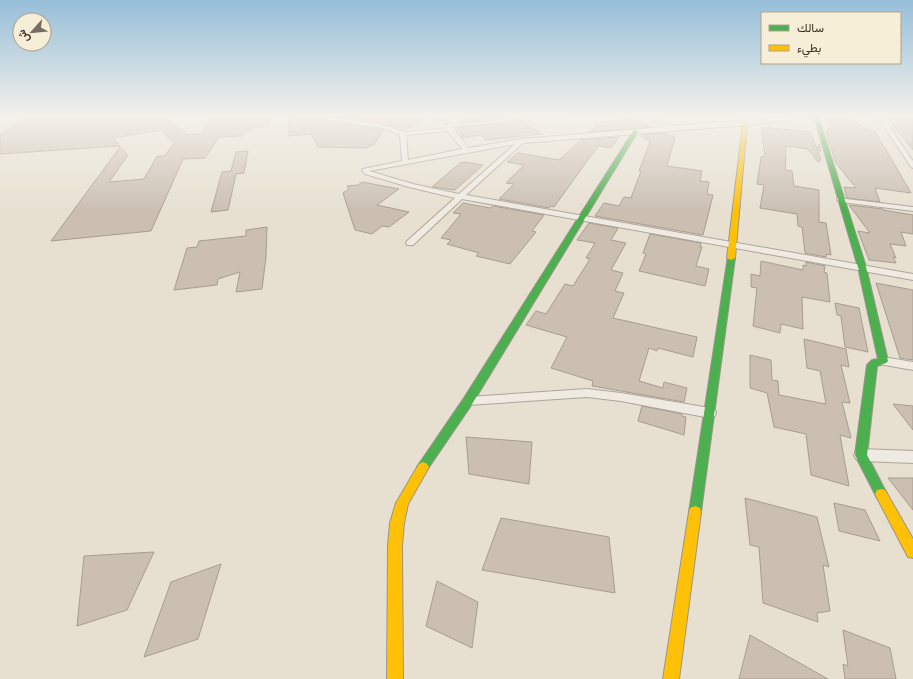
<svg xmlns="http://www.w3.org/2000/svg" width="913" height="679" viewBox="0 0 913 679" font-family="Georgia,Vazirmatn,serif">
  <rect width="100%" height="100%" fill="#e7e0d1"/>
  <!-- building -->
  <path fill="#cbbfb2" stroke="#a89c90" d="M27 116H131V120L160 116 177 126 187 135 202 134 212 116H270L268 126 251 128 241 136 219 137 205 158 183 159 151 231 51 241 120 147 128 155 109 182 144 179 157 156H165L174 143 161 130 113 138 120 146 0 154V135Z
    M289 116H315L328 121 384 130 374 145 368 146V148L318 147 311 134 289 136Z
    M329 116H406L426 119 407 129 373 122Z
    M469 116H503L502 118 462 122Z
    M886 116H913V150Z
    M826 117 852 119 865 129 875 131 884 148H885L911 193 875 188 880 202 847 198 844 187 856 188 836 163 826 133 831 125Z
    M631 119 630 120H636L651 127 590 132 597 125 594 123Z
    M524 122 542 134 486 140 480 135 462 138 461 137 464 135 459 133 455 128Z
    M761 127 810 132 817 149 819 144 821 151 817 150 821 160 818 162 808 149 786 146 785 170 792 171 794 186 819 190V222L826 223 831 255 827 254 826 257 805 253 802 227 798 226 797 214 760 208 764 185 757 184 761 157 765 156Z
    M666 133 675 137 667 166 702 171 700 181 709 182 707 194 713 195 703 235 595 216 604 203 619 206 624 197 631 198 641 171H639L650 142 639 135Z
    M619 137 611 148 598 146 554 207 551 206 549 208 499 199 514 184 506 183 524 165 507 162 518 153 559 160 581 140Z
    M248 151 244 173 236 174 228 210 211 212 222 172 231 171 236 152Z
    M464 162 483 165 455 190 432 187 460 163Z
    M362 182 399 189 377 205 409 212 389 227 382 226 372 234 355 230 343 193 349 189 347 186 358 185Z
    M463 203 490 208 493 206 544 215 532 231 536 232 510 264 476 256 479 253 447 244 451 240 441 238 461 214 453 213Z
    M849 205 883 209V210L913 215V234L901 232 906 246 890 244 896 258 893 257 896 263 869 260 858 231 870 233Z
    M589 223 618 228 611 240 626 243 611 270 623 273 615 291 624 293 613 318 697 337 693 357 658 348 657 351 649 348 639 381 663 388 664 382 687 388 684 402 592 386 593 381 551 368 567 337 526 325 536 311 546 314 565 284 573 286 590 259 586 258 595 243 577 240Z
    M267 227 266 257 262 289 236 292 240 272 218 279 217 285 174 290 187 248 197 247 199 241 246 236V230Z
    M650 234 701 243 700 247H702L696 266 709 269 705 286 639 271 646 254 643 253Z
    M761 261 803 270V265L806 266V262L825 266 824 272 827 273 830 302 802 297 803 329 781 324 780 333 753 326 757 288 751 287V274L760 276Z
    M876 283 913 290V360L900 358Z
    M835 303 859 308 868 352 845 347 841 316 837 315Z
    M804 339 846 349 849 367 841 365 850 403 842 402 851 438 840 435 849 486 811 475 806 434 774 427 767 393 750 388V355L771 360 772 380 778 381 779 395 826 404 820 371 807 368Z
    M893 404 913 406V430Z
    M642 406 682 414V416L686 417 684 435 638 421Z
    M466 437 532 442 529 484 469 474Z
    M888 478H913V510Z
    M745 498 817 517 829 567 823 565 830 611 817 613 818 622 763 603 759 547 750 545Z
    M834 503 865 510 880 541 839 531Z
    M501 518 609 537 615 593 482 570Z
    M154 552 127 610 77 626 84 556Z
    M221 564 198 639 144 657 171 582Z
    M437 581 478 602 472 648 426 626Z
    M843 630 890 648 896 679H845L843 664 848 666Z
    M750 635 828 679H739Z"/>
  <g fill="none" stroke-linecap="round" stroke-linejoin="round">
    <!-- street casing -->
    <g stroke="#ada599" stroke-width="2">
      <path id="street" d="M316 116 373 123 396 129 404 132 446 128V125L452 122 425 116C434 116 446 120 455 119 460 119 463 116 468 116L456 124 544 116H565L452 127 468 148 521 139 665 127 644 116H650L672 126 800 116H819L745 125 523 143 466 195 913 274V280L462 199 413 245H407L406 243 407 241 455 198 409 187 365 174 362 170 363 169 402 161 400 135 383 128 328 120ZM448 131 462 149 408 160 406 135ZM515 144 459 194 413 184 369 171Z
        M877 116H882L913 161V168L911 167Z
        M838 198 913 207V211L841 202 837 200Z
        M883 357 913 362V370L879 364 877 361 879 358Z
        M587 389 621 393 710 408 715 410 716 413 715 416 710 418 621 401 587 397 468 405 464 404 462 401 464 398 468 397Z
        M861 449 913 451V463L861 461 856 459 854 455 856 451Z"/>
    </g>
    <!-- fast casing -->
    <g stroke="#9c958a" stroke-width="2">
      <path id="fast" d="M814 116H818L866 267 888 361 886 363 877 366 867 455 887 494 885 498 881 499 877 498 855 455 867 365 872 360 878 359 858 267Z
        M634 130 638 131 472 404 427 470 423 472 419 470 417 467 419 464 464 398Z
        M728 256H731L735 258 701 512 700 516 695 518 690 516 689 512Z"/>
    </g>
    <!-- slow casing -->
    <g stroke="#9c958a" stroke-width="2">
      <path id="slow" d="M745 122 747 123 735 258 731 260 727 258 743 123Z
        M423 462 427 464 429 467 408 504 404 523 402 546 403 679H387L388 546 390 523 396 503 419 464Z
        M881 489 885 490 913 539V558L908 557 875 494 877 490Z
        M695 506 700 508 701 512 679 679H663L689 512 690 508Z"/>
    </g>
    <!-- street -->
    <use href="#street" fill="#efebe3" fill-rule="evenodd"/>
    <!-- fast -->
    <use href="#fast" fill="#4caf50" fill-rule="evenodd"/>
    <!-- slow -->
    <use href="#slow" fill="#ffc107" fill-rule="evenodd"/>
  </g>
  <!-- sky -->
  <linearGradient id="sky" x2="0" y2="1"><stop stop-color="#96bed9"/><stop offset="0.55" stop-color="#f4f1ea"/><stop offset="1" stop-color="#f4f1ea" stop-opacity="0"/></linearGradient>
  <rect width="913" height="211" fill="url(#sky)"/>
  <!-- legend -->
  <rect x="761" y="12" width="140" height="52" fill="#f7eed8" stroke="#ada18e"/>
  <rect x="769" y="25" width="20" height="6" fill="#4caf50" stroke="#ada18e"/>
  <text x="797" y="32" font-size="12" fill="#3d2e20">سالك</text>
  <rect x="769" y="45" width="20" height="6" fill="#ffc107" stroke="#ada18e"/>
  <text x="797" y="52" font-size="12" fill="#3d2e20">بطيء</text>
  <!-- north arrow -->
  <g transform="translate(32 32) rotate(243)"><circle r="19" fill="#f7eed8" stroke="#ada18e"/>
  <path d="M0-3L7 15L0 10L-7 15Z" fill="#786c5e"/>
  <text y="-6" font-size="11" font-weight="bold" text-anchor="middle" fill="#3d2e20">ش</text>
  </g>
</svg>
